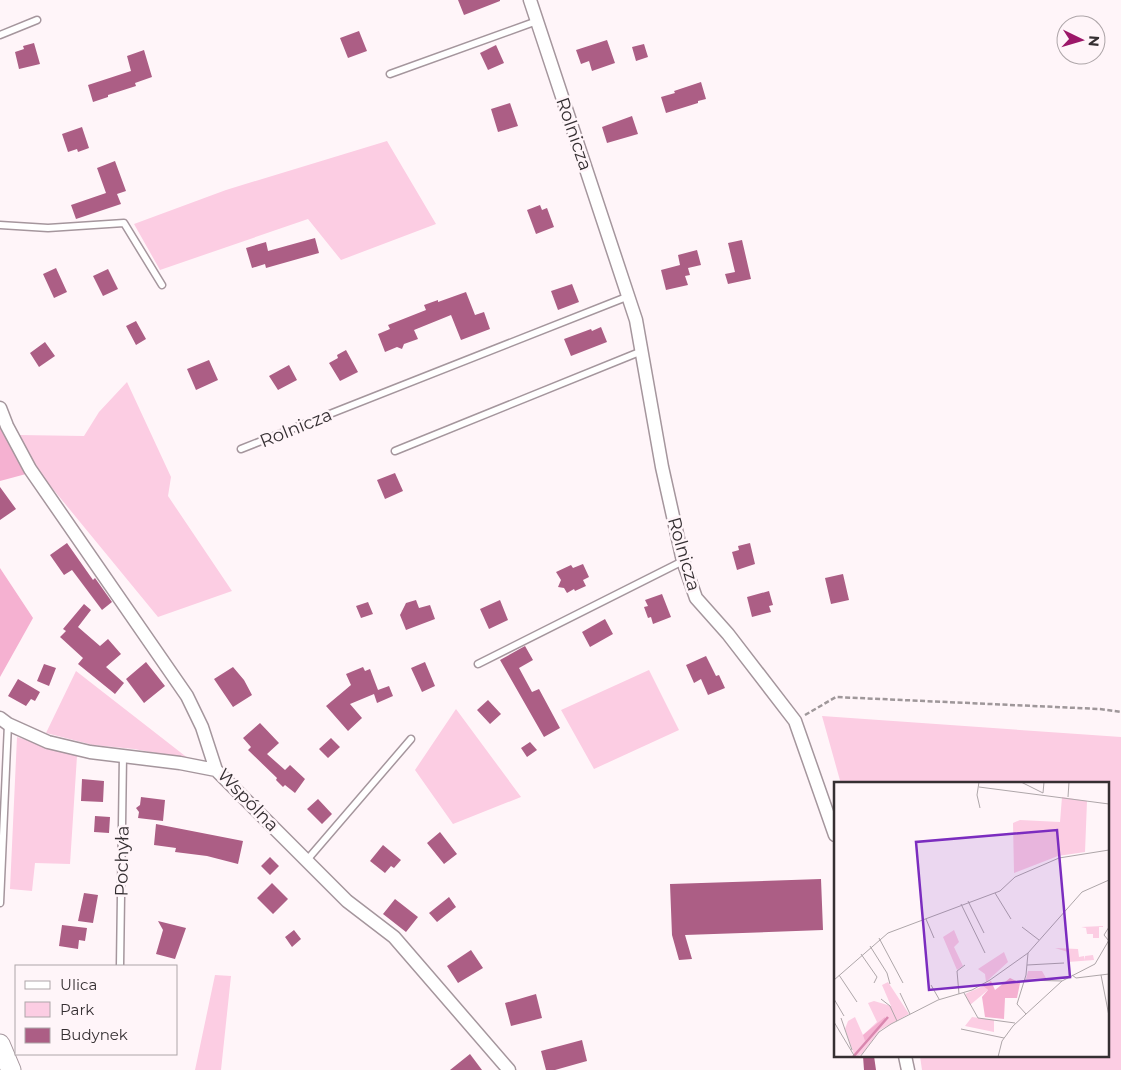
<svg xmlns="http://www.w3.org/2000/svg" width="1121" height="1070" viewBox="0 0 1121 1070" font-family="Montserrat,sans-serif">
  <rect width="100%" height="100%" fill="#fff5f9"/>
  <!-- green -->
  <path fill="#fccde3" d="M387 141 436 224 341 260 308 219 160 270 134 224 226 190Z
    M127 382 171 477 168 496 232 591 158 617 34 466 19 435 84 436 99 412Z
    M649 670 679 730 594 769 561 710Z
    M76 671 189 759 134 749 93 745 46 733Z
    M456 709 521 797 453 824 415 770Z
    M822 716 1121 737V1070H922L920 1056H1107V784H841Z
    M17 737 77 756 70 864 35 863 32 891 10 889Z
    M215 975 231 976 221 1070H195Z"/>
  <!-- forest -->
  <path fill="#f5b1d1" d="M0 428 26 474 0 481Z
    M0 568 33 618 0 677Z"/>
  <!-- building -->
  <path fill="#ac5e85" d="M458 0H500V1L464 15Z
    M359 31 367 51 348 58 340 38Z
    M607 40 615 63 592 71 589 61 581 64 576 50Z
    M34 43 40 64 19 69 15 52 24 49 23 46Z
    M644 44 648 57 636 61 632 47Z
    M496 45 504 63 488 70 480 53Z
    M144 50 152 77 135 83 136 86 108 95V97L93 102 88 85 131 71 127 56Z
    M701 82 706 99 698 101V103L666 113 661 97 675 93 674 91Z
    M510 103 518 126 498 132 491 109Z
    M632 116 638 134 607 143 602 127Z
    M82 127 89 148 78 152 77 149 68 152 62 134Z
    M115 161 126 191 117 194 121 204 76 219 71 205 106 193 97 168Z
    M540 205 542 210 547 208 554 227 536 234 527 210Z
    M315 238 319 253 266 268 265 264 252 268 246 248 266 242 268 251Z
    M742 240 751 279 728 284 725 274 735 272 728 243Z
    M697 250 701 265 688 268 690 275 685 276 688 285 666 290 661 270 680 265 678 255Z
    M56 268 67 292 54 298 43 274Z
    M108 269 118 289 103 296 93 276Z
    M572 284 579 302 558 310 551 291Z
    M466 292 475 315 484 312 490 329 461 340 451 315 414 330 418 339 404 344 402 349 397 347 385 352 378 334 390 329 388 325 426 310 424 305 438 300V302Z
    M136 321 146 339 136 345 126 326Z
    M601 327 607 342 571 356 564 339 591 329 592 331Z
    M45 342 55 356 39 367 30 353Z
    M346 350 358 372 340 381 329 363 338 358 337 355Z
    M209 360 218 380 196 390 187 369Z
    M289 365 297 380 278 390 269 376Z
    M395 473 403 491 385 499 377 480Z
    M0 487 16 509 0 520Z
    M67 543 93 580 95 578 112 602 102 610 72 570 64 575 50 555Z
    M750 543 755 564 737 570 732 552 739 550 738 546Z
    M583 564 589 577 583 580 586 586 575 591 574 589 567 593 564 588 558 587 561 580 556 572 571 565 573 568Z
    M843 574 849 600 831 604 825 578Z
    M769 591 773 605 769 606 771 612 752 617 747 597Z
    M662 594 671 617 653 624 651 617 648 618 644 607 648 606 645 600Z
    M416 600 419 608 430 605 435 619 406 630 400 615 406 603Z
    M500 600 508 620 489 629 480 609Z
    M368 602 373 614 361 618 356 606Z
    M84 604 91 610 78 627 100 646 108 639 121 654 106 667 124 683 115 694 78 664 83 658 60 637 66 631 63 629Z
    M605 619 613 634 590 647 582 632Z
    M525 646 533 660 519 668 532 692 539 689 560 728 544 737 500 660Z
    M706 656 716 676 719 675 725 688 708 695 701 679 694 683 686 665Z
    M146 662 165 686 144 703 126 679Z
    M425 662 435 686 422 692 411 668Z
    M44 664 56 668 49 686 37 681Z
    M233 667 244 680 252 695 233 707 214 679Z
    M363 667 365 671 370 669 378 690 389 686 393 696 377 703 374 694 350 704 362 718 348 731 326 706 351 685 346 674Z
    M18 679 40 692 35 701 31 699 26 706 8 696Z
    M488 700 501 714 490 724 477 710Z
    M260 723 279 743 267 754 285 770 290 765 305 779 295 793 285 785 283 787 276 780 277 778 248 750 251 747 243 738Z
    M331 738 340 747 328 758 319 749Z
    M530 742 537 750 527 757 521 748Z
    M82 779 104 781 103 802 81 801Z
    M141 797 165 800 163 821 138 818 139 812 136 808 140 805Z
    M318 799 332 814 322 824 307 809Z
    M95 816 110 817 109 833 94 832Z
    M156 824 243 841 238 864 207 856 175 852 176 848 154 845Z
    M440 832 457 854 444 864 427 843Z
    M383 845 401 860 394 868 391 866 385 873 370 861Z
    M270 857 279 866 270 875 261 866Z
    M821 879 823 930 685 935 692 959 679 960 672 935 670 884Z
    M272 883 288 899 273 914 257 898Z
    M84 893 98 895 93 923 78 921Z
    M449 897 456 907 437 922 429 913Z
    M395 899 418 917 406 932 383 914Z
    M158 921 186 928 175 959 156 954 163 930Z
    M62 925 87 928 85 941 79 940 78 949 59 946Z
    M294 930 301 939 292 947 285 937Z
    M471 950 483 968 458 983 447 966Z
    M536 994 542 1018 511 1026 505 1003Z
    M582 1040 587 1061 555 1070H546L541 1051Z
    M470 1054 482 1070H450Z
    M863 1056H874L876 1070H864Z"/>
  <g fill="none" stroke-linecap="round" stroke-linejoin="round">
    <!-- lane casing -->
    <g stroke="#a5969d" stroke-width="9">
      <path id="lane" d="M0 35 37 20
        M390 74 537 21
        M0 225 48 228 124 223 162 285
        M241 449 629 296
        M395 451 642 351
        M478 664 683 561
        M307 860 411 739
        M0 903 8 724
        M120 966 123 755"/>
    </g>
    <!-- street casing -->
    <g stroke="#a5969d" stroke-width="15">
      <path id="street" d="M530 0 636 320 662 467 683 561 696 598 728 634 795 721 835 835
        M0 408 7 426 30 469 187 696 202 727 216 770 347 901 394 937 509 1070
        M0 718 8 724 48 742 90 752 180 763 216 770
        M905 1056 908 1070"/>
    </g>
    <!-- secondary casing -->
    <g stroke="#a5969d" stroke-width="21">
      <path id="secondary" d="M0 1044 11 1070"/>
    </g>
    <!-- path -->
    <path stroke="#9f979a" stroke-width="2.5" stroke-dasharray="5 2.5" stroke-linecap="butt" d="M805 715 836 697 1100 709 1121 712"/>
    <!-- lane -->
    <use href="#lane" stroke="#fff" stroke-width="6"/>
    <!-- street -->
    <use href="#street" stroke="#fff" stroke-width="12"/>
    <!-- secondary -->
    <use href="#secondary" stroke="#fff" stroke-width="19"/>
  </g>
  <g text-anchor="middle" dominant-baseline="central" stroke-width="5" stroke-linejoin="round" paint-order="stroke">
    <!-- street labels -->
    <g font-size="18" fill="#352f32" stroke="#fff5f9">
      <text transform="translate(574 134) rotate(71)">Rolnicza</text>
      <text transform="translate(296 428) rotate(-22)">Rolnicza</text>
      <text transform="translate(684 554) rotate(74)">Rolnicza</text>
      <text transform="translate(248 800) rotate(46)">Wspólna</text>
      <text transform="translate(122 861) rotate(-89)">Pochyła</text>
    </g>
  </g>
  <!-- overview -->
  <g transform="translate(834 782)">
    <rect width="275" height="275" fill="#fff5f9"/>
    <path d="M228 15 253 19 251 70 224 74 180 91 179 41 186 38 226 40ZM247 145 269 144V145H265V156H259V152H253L252 146ZM120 148 125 160 120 165 129 184 123 188 109 155ZM221 166 244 167 245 175 250 174 251 178V174L259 173 260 178 234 180V170ZM170 170 174 180 152 200 151 192 144 187ZM194 189H208L212 196 192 197ZM54 200 75 232 46 248 28 272 21 275 11 247 14 239 21 235 29 253 43 240 34 221 40 219 57 224 48 203ZM149 204 154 208 136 223 131 212ZM138 235 160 238V250L131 244Z" fill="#fccde3"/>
    <path d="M176 196 186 201 183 216H171L170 237 151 235 148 215 154 208 149 204 157 199 161 208ZM51 235V239L31 259 29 253Z" fill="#f5b1d1"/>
    <path fill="none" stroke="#d987af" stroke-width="2.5" d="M19 275 54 235"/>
    <path fill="none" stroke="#aea6a9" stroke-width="1" d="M145 0 143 13 146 26M187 0 209 11 210 0M145 5 275 22M234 15 235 0M161 111 177 137M134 119 150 151M127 122 151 171M92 137 100 156M188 145 205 158M45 156 69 201M275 159 270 153 275 145M36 164 53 191 56 202M27 172 43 195 40 201M193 183 230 181M5 193 23 220M238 193 242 196 275 192M267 193 275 234M0 198 54 151 166 109 181 95 225 76 275 68M190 198 228 199M97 203 105 217M66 211 76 232M130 211 144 236 181 241M125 212 123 189 131 183M0 217 10 234M47 217 56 224 63 239M192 232 183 222 192 193 194 171M7 236 18 268M0 240 21 275M127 247 170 256M26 275 45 250 57 242 104 218 138 208 156 198 194 171 248 110 275 98M164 275 168 259 179 244 228 199 261 182 275 158"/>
    <path fill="#7b2cbf" fill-opacity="0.15" stroke="#7b2cbf" stroke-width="2.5" d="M223 48 236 195 95 208 82 60Z"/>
    <rect width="275" height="275" fill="none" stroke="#352f32" stroke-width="2.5"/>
  </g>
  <!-- legend -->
  <rect x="15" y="965" width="162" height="90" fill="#fff5f9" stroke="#aea6a9"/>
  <rect x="25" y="981" width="25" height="8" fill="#ffffff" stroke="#aea6a9"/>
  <text x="60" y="990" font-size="15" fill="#352f32">Ulica</text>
  <rect x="25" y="1002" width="25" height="15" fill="#fccde3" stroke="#aea6a9"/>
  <text x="60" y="1015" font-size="15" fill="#352f32">Park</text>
  <rect x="25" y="1028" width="25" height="15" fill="#ac5e85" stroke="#aea6a9"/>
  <text x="60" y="1040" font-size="15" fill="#352f32">Budynek</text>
  <!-- north arrow -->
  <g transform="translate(1081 40) rotate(95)"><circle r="24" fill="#fff5f9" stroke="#aea6a9"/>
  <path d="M0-4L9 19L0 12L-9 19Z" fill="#9c1769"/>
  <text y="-8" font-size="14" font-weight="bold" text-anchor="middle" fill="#352f32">N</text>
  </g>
</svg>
